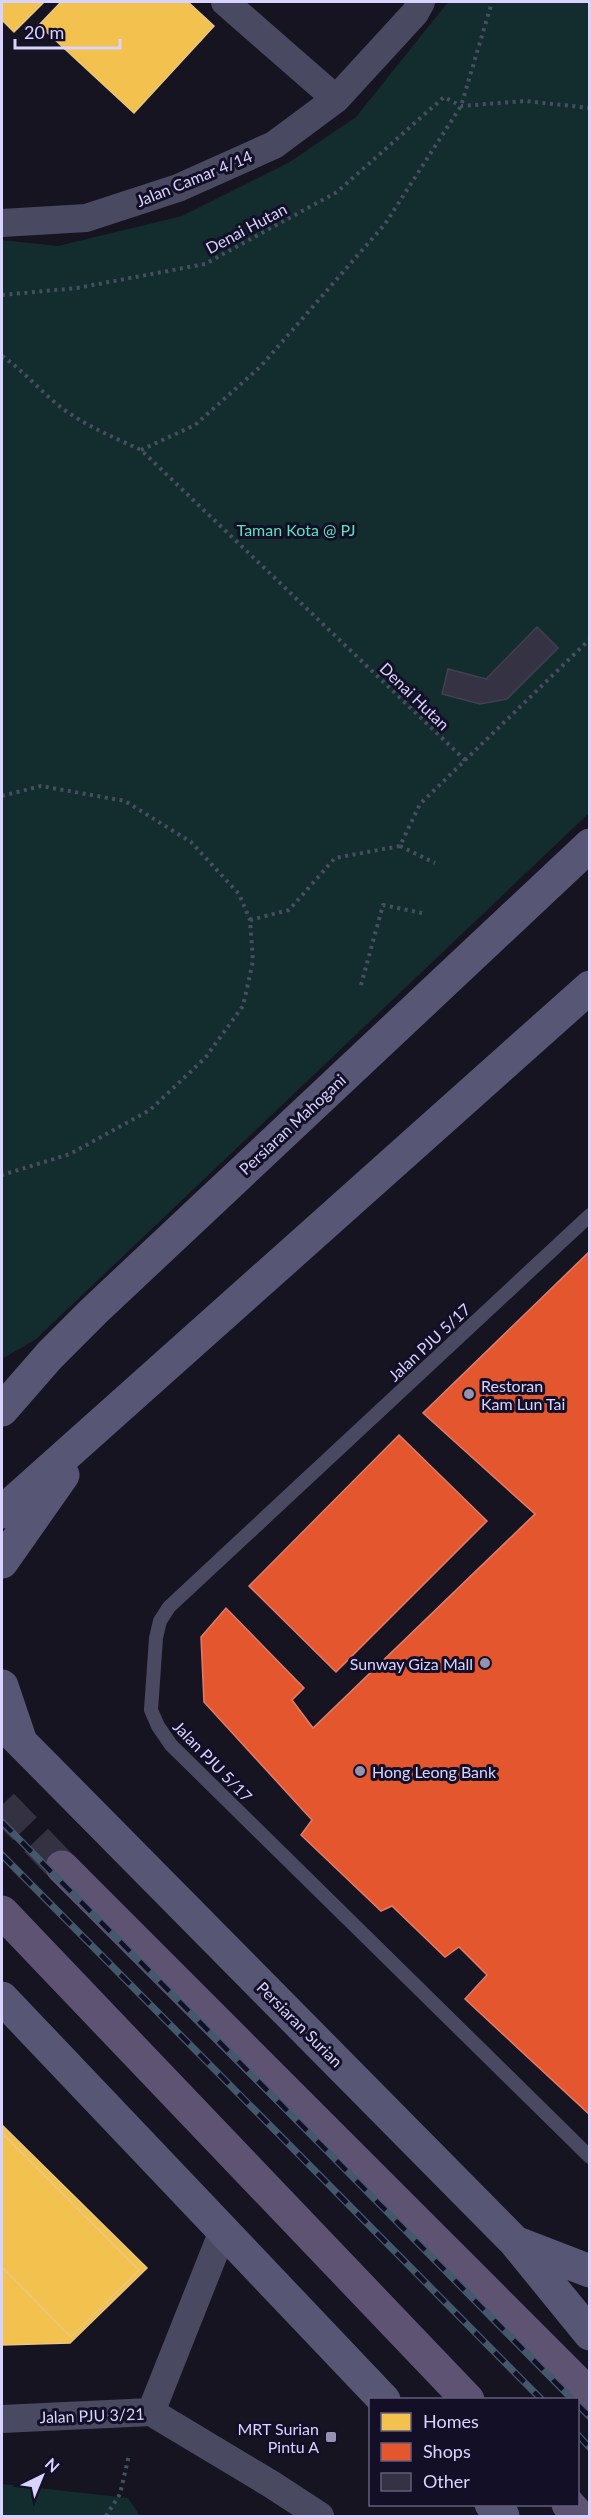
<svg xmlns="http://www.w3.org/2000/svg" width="591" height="2518" viewBox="0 0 591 2518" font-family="Lato,sans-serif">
  <rect width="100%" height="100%" fill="#161421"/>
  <!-- green -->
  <path fill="#132c2d" d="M448 2H589V813L36 1339 2 1359V240L58 246 182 216 288 163 356 117Z
    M2 2484 128 2498 140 2516H2Z"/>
  <!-- homes -->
  <path fill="#f2c14e" stroke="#eac783" stroke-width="1.5" d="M2 2H44L14 32 2 20Z
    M61 2H188L214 26 134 113 39 25Z
    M2 2125 147 2268 70 2343 2 2345Z
    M2 2133 139 2270 71 2337 2 2267Z"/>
  <!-- shops -->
  <path fill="#e4572e" stroke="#e17c6d" stroke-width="1.5" d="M590 1251V2115L465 1999 487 1975 459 1947 445 1957 392 1906 381 1911 301 1835 312 1820 204 1702 201 1637 226 1608 304 1688 292 1700 313 1728 535 1514 423 1413Z
    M399 1435 487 1521 336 1672 249 1586Z"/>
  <!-- building -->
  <path fill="#343243" stroke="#433f54" stroke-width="1.5" d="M537 627 558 648 507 699 480 704 442 694 448 669 486 679Z"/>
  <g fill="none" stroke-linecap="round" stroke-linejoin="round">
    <!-- primary-tunnel -->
    <path stroke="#333142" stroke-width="33" stroke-dasharray="33 16" stroke-linecap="butt" d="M2 1805 62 1867"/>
    <!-- path -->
    <path stroke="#44505f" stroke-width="4" stroke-dasharray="3 4.5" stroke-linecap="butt" d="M2 295 77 288 205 264 337 192 444 97 461 106 525 101 590 108
      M2 356C21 369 34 384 51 399 76 422 111 436 141 450L465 760
      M141 450 195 425 261 366 385 224 461 106 492 2
      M2 796 41 786 125 801 191 842 239 894 250 920 253 961 243 1006 205 1058 150 1110 70 1154 2 1175
      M400 846 435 863
      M250 920 289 910 335 858 400 846 420 804 590 639
      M361 985 383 905 422 913
      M106 2516 120 2494 129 2455"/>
    <!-- service -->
    <path stroke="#4a4962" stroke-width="14" d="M590 1215 169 1607 160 1621 156 1638 151 1710 158 1726 171 1745 590 2157"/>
    <!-- minor -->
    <path stroke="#4a4962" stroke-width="28" d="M225 2 336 99
      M2 223 86 218 178 188 274 145 336 99 415 13 421 2
      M151 2412 223 2231
      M2 2419 151 2412 271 2484 320 2516"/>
    <!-- secondary -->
    <path stroke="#575674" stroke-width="33" d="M2 1410 50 1355 94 1311 590 845
      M2 1512 590 987
      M2 1562 63 1475
      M2 1686 21 1742
      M2 1723 515 2242 590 2334
      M2 1998 384 2400
      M517 2243 590 2271
      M491 2504 503 2516"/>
    <!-- primary -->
    <path stroke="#5e5373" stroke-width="33" d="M62 1867 590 2395
      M2 1912 468 2400
      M568 2504 579 2516"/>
    <!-- rail casing -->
    <g stroke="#43596b" stroke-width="7">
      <path id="rail" d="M2 1822 573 2400
        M2 1855 542 2400
        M578 2405 590 2417
        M578 2435 590 2448"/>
    </g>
    <!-- rail -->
    <use href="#rail" stroke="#130f26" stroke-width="4.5" stroke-dasharray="14" stroke-linecap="butt"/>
  </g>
  <!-- markers -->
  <g fill="#9591b1" stroke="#130f26" stroke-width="2">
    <circle cx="469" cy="1394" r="6"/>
    <circle cx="485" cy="1663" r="6"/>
    <circle cx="360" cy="1771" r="6"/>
    <rect x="325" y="2431" width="12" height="12" rx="3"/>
  </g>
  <g text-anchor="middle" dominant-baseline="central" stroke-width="6" stroke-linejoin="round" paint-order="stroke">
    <!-- street labels -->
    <g font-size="16" fill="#d9d4ff" stroke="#130f26">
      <text transform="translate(194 178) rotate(-22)">Jalan Camar 4/14</text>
      <text transform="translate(246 228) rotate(-28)">Denai Hutan</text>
      <text transform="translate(415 696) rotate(44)">Denai Hutan</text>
      <text transform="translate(292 1124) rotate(-43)">Persiaran Mahogani</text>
      <text transform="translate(429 1342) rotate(-43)">Jalan PJU 5/17</text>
      <text transform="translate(213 1761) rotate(46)">Jalan PJU 5/17</text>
      <text transform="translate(300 2024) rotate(45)">Persiaran Surian</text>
      <text transform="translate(92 2415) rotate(-2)">Jalan PJU 3/21</text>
    </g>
    <!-- park labels -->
    <g font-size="16" fill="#5fe0c0" stroke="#130f26">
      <text x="296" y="529">Taman Kota @ PJ</text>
    </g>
    <!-- poi labels -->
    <g font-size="16" fill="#d9d4ff" stroke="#130f26" text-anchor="start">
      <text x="481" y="1385">Restoran<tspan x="481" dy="18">Kam Lun Tai</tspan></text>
      <text x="473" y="1663" text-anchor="end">Sunway Giza Mall</text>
      <text x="372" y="1771">Hong Leong Bank</text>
      <text x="319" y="2428" text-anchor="end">MRT Surian<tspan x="319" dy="18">Pintu A</tspan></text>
    </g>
  </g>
  <!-- border -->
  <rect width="591" height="2518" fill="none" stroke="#d9d4ff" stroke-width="6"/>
  <!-- legend -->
  <rect x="369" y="2398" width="210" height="108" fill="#130f26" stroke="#625e7d" stroke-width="1.5"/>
  <rect x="381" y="2413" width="30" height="18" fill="#f2c14e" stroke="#625e7d" stroke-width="1.5"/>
  <text x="423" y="2428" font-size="18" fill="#d9d4ff">Homes</text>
  <rect x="381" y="2443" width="30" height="18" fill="#e4572e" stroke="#625e7d" stroke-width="1.5"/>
  <text x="423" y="2458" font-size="18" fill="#d9d4ff">Shops</text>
  <rect x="381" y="2473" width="30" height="18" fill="#343243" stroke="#625e7d" stroke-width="1.5"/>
  <text x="423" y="2488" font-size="18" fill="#d9d4ff">Other</text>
  <!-- north arrow -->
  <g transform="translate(42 2476) rotate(43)" stroke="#130f26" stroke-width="4.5" paint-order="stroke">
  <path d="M0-4.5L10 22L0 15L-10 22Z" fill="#d9d4ff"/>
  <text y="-9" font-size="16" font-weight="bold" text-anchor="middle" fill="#d9d4ff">N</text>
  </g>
  <!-- scale -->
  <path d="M15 39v9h105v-9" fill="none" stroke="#d9d4ff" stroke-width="3"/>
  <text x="24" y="39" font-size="18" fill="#d9d4ff" stroke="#130f26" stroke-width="4.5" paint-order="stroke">20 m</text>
</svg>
